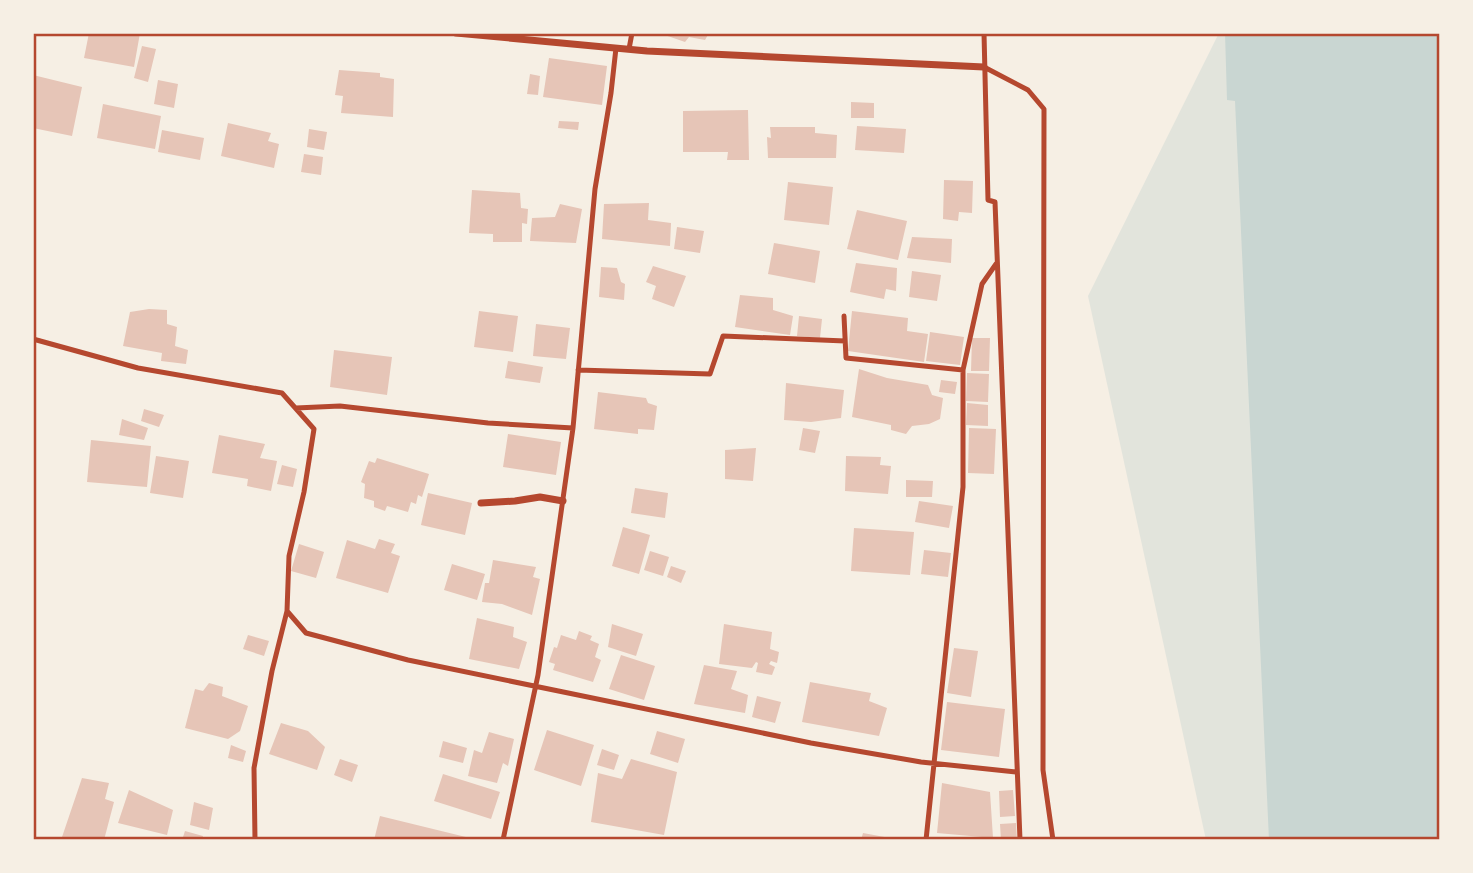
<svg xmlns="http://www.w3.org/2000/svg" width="1473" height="873" viewBox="0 0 1473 873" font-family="Quicksand,sans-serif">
  <rect width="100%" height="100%" fill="#f6efe4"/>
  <!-- green -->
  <path fill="#e2e4dc" d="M1219 33H1440V840H1206L1088 296Z"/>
  <!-- water -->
  <path fill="#c9d6d2" d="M1225 33H1440V840H1269L1235 101 1227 100Z"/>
  <!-- building -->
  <path fill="#e6c5b7" d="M89 33H140L134 67 84 58Z
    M659 33H709L705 40 689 37 685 42Z
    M142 46 156 49 148 82 134 78Z
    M549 58 607 66 602 105 543 97Z
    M339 70 380 73V77L394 79 393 117 341 113 343 96 335 95Z
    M530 74 540 76 538 95 527 94Z
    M33 75 82 87 72 136 33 128Z
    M158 80 178 84 174 108 154 104Z
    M851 102 874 103V118H851Z
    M103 104 161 116 155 149 97 138Z
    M748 110 749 160H727L728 152H683V111Z
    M559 121 579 122 578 130 558 128Z
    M228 123 271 133 268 141 279 144 274 168 221 156Z
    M857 126 906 129 904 153 855 150Z
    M770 127H815V133L837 135 836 158H768L767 137 771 138Z
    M309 129 327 132 324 150 307 147Z
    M162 130 204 138 200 160 158 152Z
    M304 154 323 157 321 175 301 172Z
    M944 180 973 181 972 213 959 212 958 221 943 219Z
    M788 182 833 187 829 225 784 220Z
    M472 190 520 193 521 208 528 209 527 224 522 223V242H493V234L469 233Z
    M649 203 648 220 671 223 670 246 602 239 604 204Z
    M560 204 582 209 576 243 530 241 532 218 555 217Z
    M857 210 907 221 898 260 847 249Z
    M677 227 704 231 700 253 674 249Z
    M912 237 952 239 951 263 907 258Z
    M774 243 820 251 815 283 768 274Z
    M856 263 897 268 896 291 886 289 884 299 850 292Z
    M653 266 686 276 674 307 652 299 656 286 646 282Z
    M601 267 617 268 621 282 625 284 624 300 599 297Z
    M912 271 941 275 937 301 909 297Z
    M740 295 773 298V310L793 316 790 335 735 327Z
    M149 309 167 310V324L177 327 175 346 188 350 186 364 161 361 162 353 123 346 130 312Z
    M479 311 518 316 513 352 474 347Z
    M852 311 908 318 907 331 928 334 924 362 848 351Z
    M799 316 822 319 820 338 797 336Z
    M536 324 570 328 566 359 533 356Z
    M930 332 964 337 960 365 926 361Z
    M972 338H990L989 371H971Z
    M334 350 392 357 387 395 330 387Z
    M508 361 543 367 540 383 505 378Z
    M859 369 887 378 928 385 932 395 943 398 940 419 929 424 912 426 906 434 891 430V425L852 417Z
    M967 373 989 374 988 402 966 401Z
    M941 380 957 382 955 394 939 392Z
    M786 383 844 390 841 418 811 422 784 420Z
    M598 392 646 398 648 403 657 406 654 430 638 429V434L594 429Z
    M967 403 988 405V426L966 425Z
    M144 409 164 415 159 427 141 421Z
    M122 419 148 428 144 440 119 435Z
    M803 428 820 431 815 453 799 450Z
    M969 428 996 429 994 474 968 473Z
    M508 434 561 442 556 475 503 467Z
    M219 435 265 444 260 458 277 461 271 491 247 486 248 479 212 473Z
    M91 440 151 446 147 487 87 482Z
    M756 448 753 481 725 479V450Z
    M156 456 189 461 183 498 150 493Z
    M846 456 881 457 880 465 891 466 888 494 845 491Z
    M377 458 429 474 422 497 418 495 416 504 411 502 408 512 387 506 385 511 374 507V501L364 498 365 484 361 482 369 461 375 463Z
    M282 465 297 469 293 487 277 484Z
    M906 480 933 481 932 497H906Z
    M635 488 668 493 665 518 631 513Z
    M428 493 472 503 465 535 421 525Z
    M919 501 953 506 949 528 915 522Z
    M623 527 650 535 639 574 612 566Z
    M854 528 914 532 910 575 851 571Z
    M379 539 395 544 391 553 400 556 388 593 336 578 347 540 375 549Z
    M299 544 324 552 316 578 291 571Z
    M924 550 951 553 948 577 921 574Z
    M650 551 669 557 663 576 644 570Z
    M493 560 536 567 533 577 540 579 532 615 502 604 482 602 485 583H489Z
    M452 564 485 574 477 600 444 590Z
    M671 566 686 571 681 583 667 577Z
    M477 618 514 627 513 637 527 642 519 669 469 659Z
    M612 624 643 634 636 656 608 647Z
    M724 624 772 632 770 649 779 652 777 663 771 661 769 664 775 667 772 675 756 672 758 663 756 662 752 668 719 664Z
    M579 631 592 636 590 640 599 644 595 657 601 660 593 682 553 670 555 664 549 662 554 647 557 648 561 635 576 640Z
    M248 635 269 641 264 656 243 649Z
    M954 648 978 651 971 697 947 693Z
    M621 655 655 666 644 700 609 689Z
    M704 665 737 671 731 689 748 695 745 713 694 704Z
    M810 682 871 693 869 701 887 708 879 736 802 722Z
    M209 683 223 687 222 696 248 706 240 731 228 739 185 728 195 689 203 691Z
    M757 696 781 702 775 723 752 717Z
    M947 702 1005 709 999 757 941 750Z
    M281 723 308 731 325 747 317 770 269 754Z
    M547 730 594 745 581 786 534 770Z
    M657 731 685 739 678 763 650 754Z
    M489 732 514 739 508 766 503 763 497 783 468 776 474 750 482 753Z
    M443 741 467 748 463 763 439 757Z
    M231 745 246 751 243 762 228 758Z
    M602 749 619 755 614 770 597 765Z
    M340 759 358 765 352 782 334 775Z
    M631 759 677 772 664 835 591 822 598 773 622 779Z
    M443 774 500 792 491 819 434 801Z
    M82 778 109 783 105 799 114 802 104 840H61Z
    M942 783 990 792 993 838 937 833Z
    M129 790 173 810 167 835 118 823Z
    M1013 790 1015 816 1000 817 999 791Z
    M194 802 213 808 209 830 190 825Z
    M380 816 474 839 473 840H374Z
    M1016 823 1017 840H1001L1000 824Z
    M185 831 203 836 202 840H182Z
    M863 833 890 838V840H861Z"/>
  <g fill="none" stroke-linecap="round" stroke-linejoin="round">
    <!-- service -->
    <path stroke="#b5482f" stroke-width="5" d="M984 33 988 200 995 202 1020 840
      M629 49 632 33
      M984 67 1028 90 1044 109 1043 770 1053 840
      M844 316 846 358 963 370
      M33 339 138 368 282 393 314 429 304 492 289 556 287 611 306 633 408 660 811 743 921 762 1016 772
      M578 370 710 374 723 336 845 341
      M296 408 340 406 488 423 573 428
      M255 840 254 768 272 671 287 611
      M503 840 538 675 573 428 595 189 611 93 616 48
      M926 840 963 487V370L982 284 996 264"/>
    <!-- minor -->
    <path stroke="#b5482f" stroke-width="7" d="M456 33 647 51 984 67
      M481 503 515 501 540 497 563 501"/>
  </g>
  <!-- border -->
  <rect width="1473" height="873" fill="none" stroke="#f6efe4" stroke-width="70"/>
  <rect x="35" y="35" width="1403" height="803" fill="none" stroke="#b5482f" stroke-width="2.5"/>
</svg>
